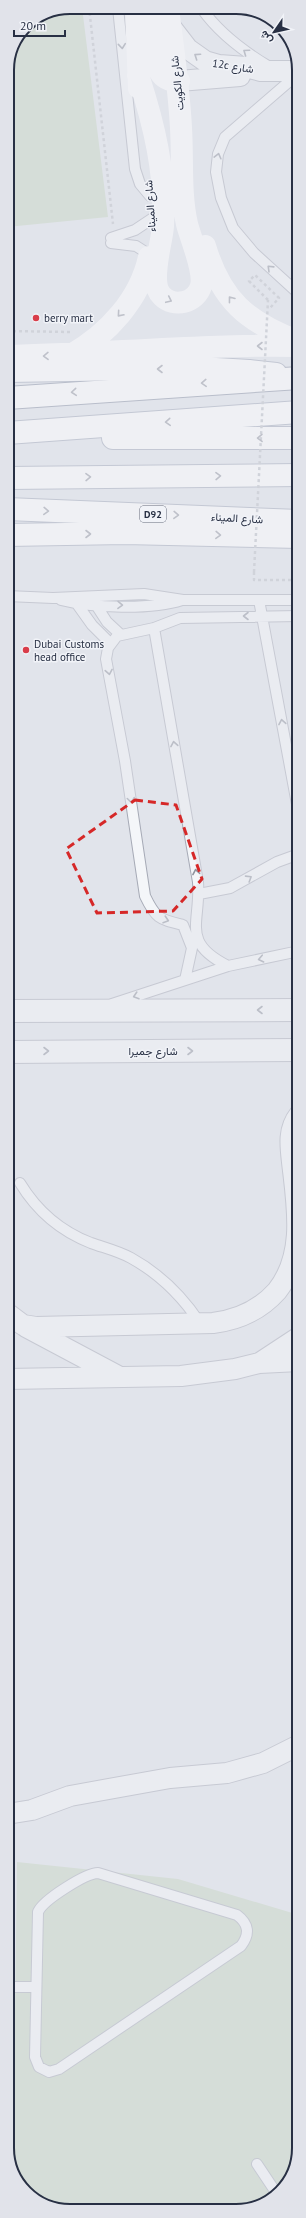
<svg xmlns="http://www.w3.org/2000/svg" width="306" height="2218" viewBox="0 0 306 2218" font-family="'PT Sans',Vazirmatn,sans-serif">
  <rect width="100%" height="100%" fill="#e1e4eb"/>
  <!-- green -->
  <path fill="#c5d6c1" d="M70 7H82L108 217 7 227V69L25 25Z
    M17 1862 178 1879 299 1915V2149L281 2193 241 2211 54 2209 22 2190 13 2167Z"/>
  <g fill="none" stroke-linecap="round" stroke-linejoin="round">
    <!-- service casing -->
    <g stroke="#a6aab6" stroke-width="12">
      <path id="service" d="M118 8 135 169 140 184 150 196
        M202 9C219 33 243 51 268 66
        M299 73 225 137 218 154 216 172 221 198 233 228 254 253 299 294
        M111 238 135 230 153 218
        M111 243 136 246 150 255
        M7 596 53 598 144 594 183 600H299
        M61 600C92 608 152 610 182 600
        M259 600 299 815
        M77 604 92 625 110 643
        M96 605 107 622 121 635
        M154 628 198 882C201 923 180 942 228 966
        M199 894 230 888 277 862 299 854
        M185 980 192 948 183 925C159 919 156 919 145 896L125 761 106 659 108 648 117 636 154 628 180 618 299 616
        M112 1004 228 966 299 951
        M20 1183C37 1211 60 1231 91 1243 105 1248 118 1251 131 1258 160 1274 182 1296 200 1323
        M98 1873 237 1915C249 1924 250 1934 241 1946L59 2069 49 2072 39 2067 35 2057 38 1912C43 1900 86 1873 98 1873Z
        M7 1987H36
        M257 2164 277 2194"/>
    </g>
    <!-- minor casing -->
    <g stroke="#a6aab6" stroke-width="22">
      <path id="minor" d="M171 27 188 49 205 61 219 65 246 67 261 71H299
        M179 81 240 76
        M7 1313 23 1325 36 1327 213 1323C238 1320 260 1310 277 1291 306 1254 297 1206 292 1162 290 1145 288 1129 299 1115
        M26 1327 120 1377
        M261 1362 299 1337
        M7 1379 181 1376 235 1369 259 1363 299 1361
        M7 1814 32 1810 70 1796 170 1778 227 1773 263 1763 299 1745"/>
    </g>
    <!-- tertiary casing -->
    <g stroke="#a6aab6" stroke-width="24">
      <path id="tertiary" d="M7 1011 299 1010
        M7 1052 299 1050"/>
    </g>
    <!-- primary casing -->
    <g stroke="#9fa7b8" stroke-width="24">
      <path id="primary" d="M7 371 199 368 249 371 276 374
        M7 433 299 412
        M113 438H299
        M7 478 299 475
        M7 509 299 521
        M7 535 125 533 299 537"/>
    </g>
    <!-- trunk casing -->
    <g stroke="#8790a3" stroke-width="24">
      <path id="trunk" d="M7 398 299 378"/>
    </g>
    <!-- path -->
    <path stroke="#bbbfc6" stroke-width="2.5" stroke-dasharray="3 3" stroke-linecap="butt" d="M89 7 113 224
      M268 300 249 281 255 275 279 298 270 308
      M7 331 71 332
      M254 572V580H299"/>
    <!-- service -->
    <use href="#service" stroke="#f4f6f9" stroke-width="10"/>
    <!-- minor -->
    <use href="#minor" stroke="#f4f6f9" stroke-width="20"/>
    <!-- tertiary -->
    <use href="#tertiary" stroke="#f4f6f9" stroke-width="22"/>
    <!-- secondary -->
    <path stroke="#fff" stroke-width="22" d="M136 8 139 88
      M148 8C153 23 154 64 160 72 164 79 171 81 179 81
      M138 75C154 124 166 173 163 226 162 244 148 283 162 296 174 308 196 303 201 286 205 271 191 240 187 224 180 193 183 161 181 128 179 88 173 48 168 8
      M205 246C221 300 247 322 297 341
      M71 355C108 334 140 299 149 257
      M7 356C104 354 201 344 299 346"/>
    <!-- primary -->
    <use href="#primary" stroke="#fff" stroke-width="22"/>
    <!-- trunk -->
    <use href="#trunk" stroke="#fff" stroke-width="22"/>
    <!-- path-bridge -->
    <path stroke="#bbbfc6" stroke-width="2.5" stroke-dasharray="3 3" stroke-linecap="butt" d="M254 572 268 300"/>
  </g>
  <!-- one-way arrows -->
  <defs><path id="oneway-chevron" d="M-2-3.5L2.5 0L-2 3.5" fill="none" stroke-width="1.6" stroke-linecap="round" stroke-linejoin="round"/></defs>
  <g stroke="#8e939e">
    <use href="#oneway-chevron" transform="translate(122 46) rotate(84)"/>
    <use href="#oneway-chevron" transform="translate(246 52) rotate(-145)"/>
    <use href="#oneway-chevron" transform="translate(197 56) rotate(-146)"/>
    <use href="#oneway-chevron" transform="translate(218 156) rotate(-76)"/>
    <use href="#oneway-chevron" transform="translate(270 268) rotate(-136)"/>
    <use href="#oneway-chevron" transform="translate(120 605) rotate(1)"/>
    <use href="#oneway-chevron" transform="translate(246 616) rotate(180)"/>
    <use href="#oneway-chevron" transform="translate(109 672) rotate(80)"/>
    <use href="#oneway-chevron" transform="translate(282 722) rotate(-100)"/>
    <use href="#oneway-chevron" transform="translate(174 744) rotate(-100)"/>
    <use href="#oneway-chevron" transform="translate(131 800) rotate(82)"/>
    <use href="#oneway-chevron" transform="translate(196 872) rotate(-100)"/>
    <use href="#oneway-chevron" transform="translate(249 878) rotate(-32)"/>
    <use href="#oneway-chevron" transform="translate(166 920) rotate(18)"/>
    <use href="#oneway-chevron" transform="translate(261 959) rotate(168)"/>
    <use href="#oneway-chevron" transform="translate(136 996) rotate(162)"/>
    <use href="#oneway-chevron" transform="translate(260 1010) rotate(180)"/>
    <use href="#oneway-chevron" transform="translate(46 1051)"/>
    <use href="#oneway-chevron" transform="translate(190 1051)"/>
  </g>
  <g stroke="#9498a2">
    <use href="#oneway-chevron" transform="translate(231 299) rotate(-128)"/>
    <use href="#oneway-chevron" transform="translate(169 300) rotate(25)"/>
    <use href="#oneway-chevron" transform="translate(120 314) rotate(131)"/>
    <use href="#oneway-chevron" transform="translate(260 346) rotate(180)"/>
    <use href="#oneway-chevron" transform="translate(46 356) rotate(179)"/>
    <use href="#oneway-chevron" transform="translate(160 369) rotate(180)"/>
    <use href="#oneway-chevron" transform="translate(204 383) rotate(177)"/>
    <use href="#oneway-chevron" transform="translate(74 392) rotate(175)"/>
    <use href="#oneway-chevron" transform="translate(168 422) rotate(176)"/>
    <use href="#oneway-chevron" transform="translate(260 438) rotate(179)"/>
    <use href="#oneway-chevron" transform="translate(218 476) rotate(-1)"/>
    <use href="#oneway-chevron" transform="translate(88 477) rotate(-1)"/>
    <use href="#oneway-chevron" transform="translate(46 511) rotate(2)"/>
    <use href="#oneway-chevron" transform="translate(176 515) rotate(2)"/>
    <use href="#oneway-chevron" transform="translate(88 534)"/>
    <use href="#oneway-chevron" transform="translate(218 535) rotate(2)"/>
  </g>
  <!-- marked area -->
  <path d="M0 0H306V2218H0ZM135 800 176 805 202 879 173 911 97 913 66 849Z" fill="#e1e4eb" fill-opacity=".55" fill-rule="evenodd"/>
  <path fill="none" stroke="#d62828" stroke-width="3" stroke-dasharray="8 5" stroke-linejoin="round" d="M135 800 176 805 202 879 173 911 97 913 66 849Z"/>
  <!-- markers -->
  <g fill="#d93d4a" stroke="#f1f3f8" stroke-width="1.5">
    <circle cx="36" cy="318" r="4"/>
    <circle cx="26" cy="650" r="4"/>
  </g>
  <g text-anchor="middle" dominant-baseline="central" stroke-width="3" stroke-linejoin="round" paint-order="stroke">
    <!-- shield labels -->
    <rect fill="#f1f3f8" stroke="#646a7a" stroke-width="1" x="140" y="506" width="26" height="16" rx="3"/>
    <g font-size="10" font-weight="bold" fill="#283044">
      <text x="153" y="514">D92</text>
    </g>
    <!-- street labels -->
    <g font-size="11" fill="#283044" stroke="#f1f3f8">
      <text transform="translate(233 66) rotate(9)">12c شارع</text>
      <text transform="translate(177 83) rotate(-96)">شارع الكويت</text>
      <text transform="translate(150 206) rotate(-94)">شارع الميناء</text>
      <text transform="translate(237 518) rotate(3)">شارع الميناء</text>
      <text x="153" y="1051">شارع جميرا</text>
    </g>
    <!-- poi labels -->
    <g font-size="11" fill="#283044" stroke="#f1f3f8" text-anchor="start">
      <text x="44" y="318">berry mart</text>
      <text x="34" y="644">Dubai Customs<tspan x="34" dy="13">head office</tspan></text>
    </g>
  </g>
  <!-- crop -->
  <path d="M0 0H306V2218H0ZM70 14H236A56 56 0 0 1 292 70V2148A56 56 0 0 1 236 2204H70A56 56 0 0 1 14 2148V70A56 56 0 0 1 70 14Z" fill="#e1e3ea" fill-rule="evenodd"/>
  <path fill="none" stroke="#283044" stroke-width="2" d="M70 14H236A56 56 0 0 1 292 70V2148A56 56 0 0 1 236 2204H70A56 56 0 0 1 14 2148V70A56 56 0 0 1 70 14Z"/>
  <!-- north arrow -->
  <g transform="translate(274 32) rotate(236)" stroke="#f1f3f8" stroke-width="3" paint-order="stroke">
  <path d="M0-3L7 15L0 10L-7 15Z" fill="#283044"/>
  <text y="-6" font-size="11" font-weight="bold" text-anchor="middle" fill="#283044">ش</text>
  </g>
  <!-- scale -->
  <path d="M14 30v6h51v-6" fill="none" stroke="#283044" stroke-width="2"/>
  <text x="20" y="30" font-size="12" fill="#283044" stroke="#f1f3f8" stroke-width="3" paint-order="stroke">20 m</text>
</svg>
